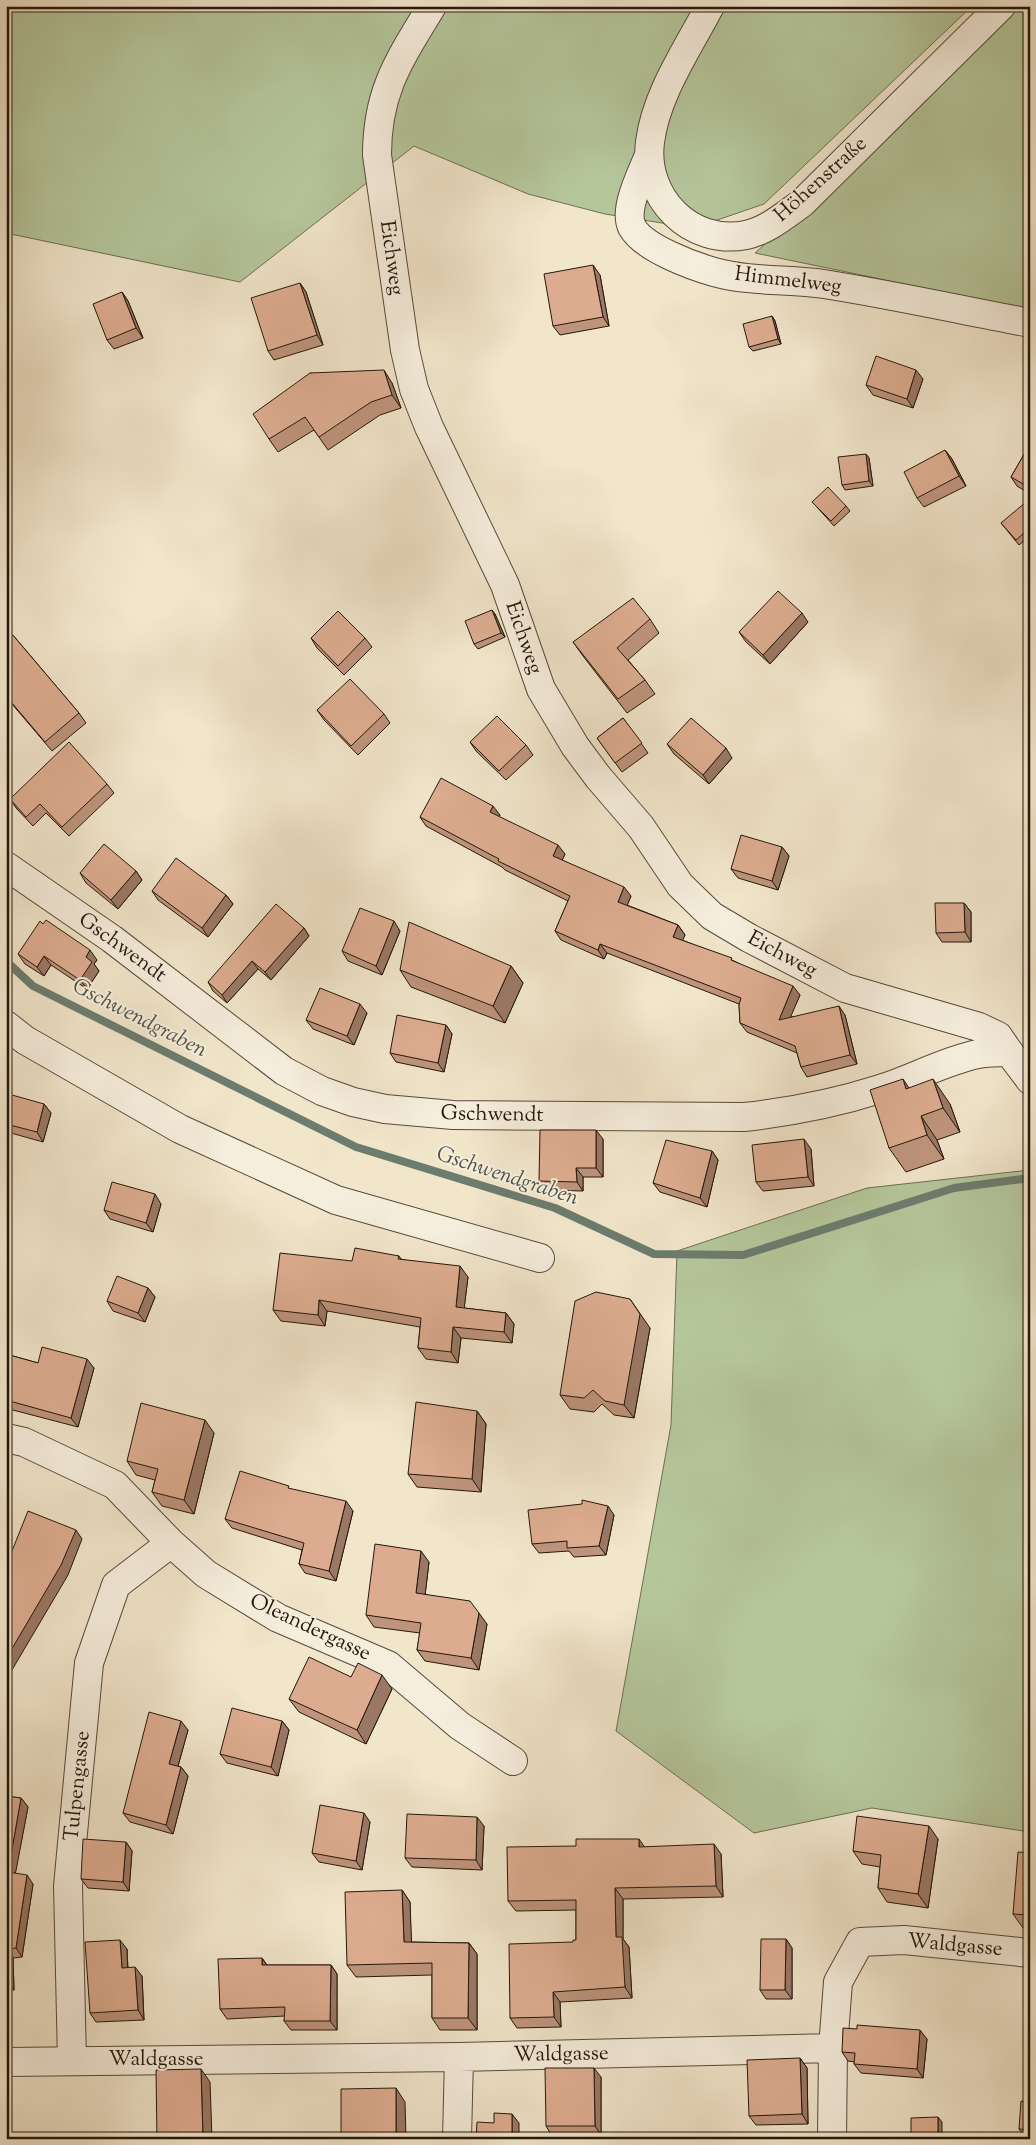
<svg xmlns="http://www.w3.org/2000/svg" width="1036" height="2145" viewBox="0 0 1036 2145" font-family="'Sorts Mill Goudy',serif">
  <rect width="100%" height="100%" fill="#f1e5ca"/>
  <filter id="stains"><feTurbulence type="fractalNoise" baseFrequency=".004" numOctaves="4"/><feColorMatrix values="0 0 0 0 .2 0 0 0 0 .09 0 0 0 0 .02 0 0 0 .5 -.17"/></filter>
  <radialGradient id="worn" r=".72"><stop offset=".6" stop-color="#630" stop-opacity="0"/><stop offset="1" stop-color="#630" stop-opacity=".3"/></radialGradient>
  <!-- green -->
  <path fill="#b5c69b" stroke="#6c6e53" d="M6 6H972L764 204 694 228 605 214 528 194 414 146 240 282 6 233Z
    M1018 6H1030V310L755 253 867 153Z
    M1030 1170V1832L872 1808 754 1833 616 1731 671 1425 677 1251 867 1188Z"/>
  <g fill="none" stroke-linecap="round" stroke-linejoin="round">
    <!-- stream -->
    <path stroke="#6c7c6e" stroke-width="8" d="M6 961 33 986 356 1147 555 1208 654 1254 743 1255 954 1188 1030 1178"/>
    <!-- minor casing -->
    <g stroke="#574a3b" stroke-width="30">
      <path id="minor" d="M432 6C400 59 377 90 377 155L405 350 414 389 429 427 505 585 541 689 575 746 598 777 641 827 680 885 712 916 749 938 845 988 979 1027 998 1036 1009 1052
        M710 6C688 48 656 94 650 142 643 197 690 246 746 235 768 230 785 215 802 203L1001 6
        M649 155C642 173 623 209 632 227 643 248 693 266 714 272 750 282 788 279 824 284 893 295 961 310 1030 323
        M6 866 112 939 284 1071 322 1091 353 1102 385 1109 453 1115 744 1117C790 1112 836 1103 880 1089 913 1079 944 1061 978 1054 988 1052 999 1052 1009 1052L1030 1080
        M6 1025 25 1040 180 1129 336 1200 540 1258
        M6 1438 24 1442 115 1485 171 1543 206 1574 278 1618 388 1665 460 1726 513 1761
        M72 2061 68 1886 89 1663 116 1585 171 1543
        M6 2062 459 2057 833 2048 838 1982 860 1942 904 1940 1030 1953
        M457 2139 459 2057
        M832 2139 833 2048"/>
    </g>
    <!-- minor -->
    <use href="#minor" stroke="#f6eedd" stroke-width="28"/>
  </g>
  <!-- wall -->
  <path fill="#be947c" stroke="#24170b" d="M600 275 609 326 560 335 553 326Z
    M300 283 306 292 323 345 274 360 268 351Z
    M122 292 128 301 143 338 114 349 107 340Z
    M772 316 775 321 781 344 753 351 749 347Z
    M310 373 392 383 401 408 380 415 328 450 314 430 278 452 269 439Z
    M923 379 913 408 873 395 866 385Z
    M1030 444V494L1017 486 1011 477Z
    M945 450 952 459 966 486 924 507 917 498Z
    M866 454 869 458 873 486 845 490 842 485Z
    M812 502 846 506 850 511 834 526 816 506Z
    M1030 507V536L1019 545 1001 523Z
    M495 614 505 637 478 649 474 644Z
    M650 619 659 633 628 660 645 680 655 694 627 713 583 656 573 642Z
    M808 622 770 664 746 642 739 632Z
    M6 627 79 713 86 723 52 751 6 697Z
    M311 638H365L372 647 344 675 317 648Z
    M317 710 384 714 390 723 358 755 324 720Z
    M623 718 648 753 622 772 597 738Z
    M470 742 526 745 533 755 506 780 476 751Z
    M667 744 732 758 709 784 674 754Z
    M107 784 114 793 69 836 46 813 33 826 16 808 10 799Z
    M500 815 499 817 565 854 562 860 631 896 627 905 678 925 685 935 682 940 734 961 800 995 790 1017 845 1015 857 1064 807 1077 801 1067 797 1053 747 1032 740 1023 739 1004 607 953 604 959 561 940 555 931 568 901 505 870 502 867 426 826 420 817Z
    M782 847 789 856 778 890 738 878 731 869Z
    M136 871 142 880 118 909 86 883 80 873Z
    M152 891 226 895 233 904 208 937 158 900Z
    M964 903 971 912V942H942L936 933Z
    M304 928 309 936 271 980 258 969 227 1003 213 991 208 982Z
    M400 931 382 975 348 961 342 951Z
    M18 954 97 960 94 964 99 971 87 989 51 965 44 976 25 964Z
    M511 966 523 983 505 1023 411 987 400 970Z
    M367 1013 354 1045 313 1029 306 1020Z
    M446 1025 452 1034 444 1072 396 1062 390 1053Z
    M909 1088 950 1104 960 1132 937 1140 944 1159 906 1172 889 1148Z
    M44 1104 51 1113 43 1142 11 1133 6 1126V1117Z
    M603 1139V1177H583V1191L546 1190 539 1181Z
    M811 1149 814 1186 763 1191 756 1182Z
    M712 1151 718 1160 707 1207 660 1192 653 1183Z
    M161 1204 153 1232 110 1219 104 1210Z
    M399 1256 401 1259 468 1277 464 1308 506 1313 514 1324 512 1343 461 1338 458 1363 426 1359 418 1348 420 1327 327 1311 325 1326 281 1321 273 1310 352 1261Z
    M148 1288 155 1297 145 1322 113 1311 107 1301Z
    M650 1328 634 1418 614 1415 602 1404 594 1412 570 1409 560 1395Z
    M6 1354 38 1363 94 1368 78 1427 9 1409V1410H6Z
    M477 1411 486 1424 481 1492 417 1487 408 1474Z
    M214 1433 194 1514 162 1506 152 1492 155 1480 136 1475 127 1461Z
    M290 1489 353 1511 336 1581 305 1573 299 1564 302 1550 232 1528 225 1519Z
    M614 1515 606 1555 574 1557 569 1551 539 1553 532 1544Z
    M429 1562 425 1594 487 1624 479 1670 425 1661 417 1650 420 1633 374 1627 366 1615Z
    M351 1677 392 1689 366 1744 299 1712 289 1699Z
    M282 1721 289 1730 278 1776 227 1763 220 1754Z
    M188 1730 178 1766 181 1767 188 1776 173 1834 130 1822 123 1813Z
    M6 1796 21 1798 28 1807 15 1873 33 1884 22 1957 13 1958 14 1990H6Z
    M370 1822 362 1870 319 1862 312 1853Z
    M484 1826 482 1870 412 1867 405 1858Z
    M938 1839 928 1908 887 1902 878 1888 880 1867 862 1864 853 1851Z
    M126 1842 132 1851 129 1891 88 1888 81 1879Z
    M644 1847 721 1854 723 1897 623 1899V1939L629 1947 632 1998 560 2002 561 2027 517 2028 510 2018 576 1940V1910L516 1911 508 1901Z
    M1030 1853V1928H1023L1013 1914Z
    M402 1890 410 1902 411 1942 469 1943 477 1954V2030H440L432 2018V1975L356 1977 347 1965Z
    M786 1939 792 1948V1999H766L760 1990Z
    M127 1949 128 1968 142 1976 144 2020 96 2022 90 2013Z
    M262 1958 267 1965H331L337 1974V2030H291L284 2021 285 2016 227 2019 220 2009Z
    M927 2039 923 2078 861 2073 854 2064 855 2062 848 2061 842 2052Z
    M800 2058 807 2068 808 2124 756 2125 749 2116Z
    M601 2077V2135L552 2136 546 2126Z
    M1030 2102V2139L1026 2138 1019 2129Z"/>
  <!-- shaded-wall -->
  <path fill="#9b7865" stroke="#24170b" d="M593 265 600 275 609 326 603 317Z
    M300 283 306 292 323 345 317 335Z
    M122 292 128 301 143 338 136 328Z
    M772 316 775 321 781 344 778 339Z
    M384 370 392 383 401 408 392 395Z
    M916 370 923 379 913 408 907 399Z
    M945 450 952 459 966 486 959 476Z
    M866 454 869 458 873 486 869 481Z
    M492 610 495 614 505 637 501 633Z
    M802 613 808 622 770 664 763 655Z
    M726 748 732 758 709 784 703 775Z
    M493 806 500 815 496 822 490 812Z
    M558 845 565 854 560 865 553 856Z
    M782 847 789 856 778 890 772 881Z
    M136 871 142 880 118 909 111 900Z
    M624 887 631 896 625 911 618 902Z
    M226 895 233 904 208 937 202 928Z
    M964 903 971 912V942L965 932Z
    M394 921 400 931 382 975 376 966Z
    M678 925 685 935 680 946 673 937Z
    M304 928 309 936 271 980 265 972Z
    M600 944 607 953 604 959 598 950Z
    M90 950 97 960 94 964 99 971 87 989 80 980 86 957Z
    M44 956 51 965 44 976 37 967Z
    M252 961 258 969 227 1003 222 995Z
    M511 966 523 983 505 1023 493 1006Z
    M793 986 800 995 785 1030 779 1020Z
    M360 1004 367 1013 354 1045 347 1036Z
    M839 1006 845 1015 857 1064 850 1055Z
    M446 1025 452 1034 444 1072 438 1063Z
    M903 1079 919 1103 906 1089Z
    M933 1079 950 1104 960 1132 943 1108Z
    M44 1104 51 1113 43 1142 37 1132Z
    M921 1116 937 1140 944 1159 927 1135Z
    M596 1130 603 1139V1177L596 1168Z
    M804 1139 811 1149 814 1186 808 1177Z
    M712 1151 718 1160 707 1207 700 1198Z
    M576 1168 583 1177V1191L577 1182Z
    M155 1194 161 1204 153 1232 146 1223Z
    M460 1266 468 1277 463 1318 456 1307Z
    M148 1288 155 1297 145 1322 138 1313Z
    M630 1299 650 1328 634 1418 624 1405Z
    M319 1300 327 1311 325 1326 318 1315Z
    M506 1313 514 1324 512 1343 504 1332Z
    M453 1327 461 1338 458 1363 451 1352Z
    M87 1359 94 1368 78 1427 71 1418Z
    M477 1411 486 1424 481 1492 472 1479Z
    M205 1420 214 1433 194 1514 184 1500Z
    M346 1501 353 1511 336 1581 329 1571Z
    M608 1506 614 1515 606 1555 599 1546Z
    M76 1530 82 1539 68 1575 9 1675 6 1672V1659Z
    M421 1551 429 1562 424 1605 416 1593Z
    M479 1613 487 1624 479 1670 471 1658Z
    M382 1675 392 1689 366 1744 357 1730Z
    M181 1721 188 1730 176 1773 169 1764Z
    M282 1721 289 1730 278 1776 271 1767Z
    M181 1767 188 1776 173 1834 166 1825Z
    M21 1798 28 1807 14 1881 8 1872Z
    M364 1813 370 1822 362 1870 356 1861Z
    M477 1817 484 1826 482 1870 476 1860Z
    M929 1826 938 1839 928 1908 918 1894Z
    M639 1839 646 1849 639 1847Z
    M126 1842 132 1851 129 1891 123 1882Z
    M714 1844 721 1854 723 1897 716 1886Z
    M27 1875 33 1884 22 1957 16 1948Z
    M615 1888 623 1899V1939L629 1947 632 1998 625 1987 616 1937Z
    M402 1890 410 1902 412 1954 404 1942Z
    M786 1939 792 1948V1999L785 1990Z
    M120 1940 127 1949 128 1977 122 1968Z
    M469 1943 477 1954V2030L468 2018Z
    M7 1949 13 1958 14 1990 8 1981Z
    M262 1958 268 1967 262 1965Z
    M331 1965 337 1974V2030L330 2021Z
    M135 1967 142 1976 144 2020 138 2010Z
    M553 1992 560 2002 561 2027 554 2017Z
    M920 2030 927 2039 923 2078 917 2069Z
    M800 2058 807 2068 808 2124 802 2114Z
    M594 2068 601 2077V2135L595 2126Z
    M201 2069 210 2082 212 2139H203Z
    M396 2088 405 2102 406 2139H396Z
    M512 2114 519 2123V2139H512Z
    M938 2117 942 2122V2139H938Z"/>
  <!-- building -->
  <path fill="#ddac90" stroke="#24170b" d="M593 265 603 317 553 326 544 274Z
    M300 283 317 335 268 351 251 298Z
    M122 292 136 328 107 340 93 304Z
    M772 316 778 339 749 347 743 324Z
    M876 356 916 370 907 399 866 385Z
    M384 370 392 395 371 402 319 437 305 417 269 439 253 414 310 373Z
    M1030 444V488L1011 477Z
    M945 450 959 476 917 498 904 472Z
    M866 454 869 481 842 485 838 457Z
    M828 487 846 506 831 521 812 502Z
    M1026 502 1030 507V528L1016 540 1001 523Z
    M778 591 802 613 763 655 739 632Z
    M633 598 650 619 617 648 645 680 618 699 573 642Z
    M492 610 501 633 474 644 465 621Z
    M338 611 365 638 338 666 311 638Z
    M6 627 79 713 45 742 6 696Z
    M350 679 384 714 351 746 317 710Z
    M497 716 526 745 499 771 470 742Z
    M623 718 642 743 615 763 597 738Z
    M691 718 726 748 703 775 667 744Z
    M69 742 107 784 62 827 40 804 26 817 10 799Z
    M441 778 493 806 490 812 558 845 553 856 624 887 618 902 678 925 673 937 732 958 731 960 793 986 779 1020 839 1006 850 1055 801 1067 795 1046 740 1023 739 1005 741 998 600 944 598 950 555 931 570 896 498 861 499 859 420 817Z
    M741 835 782 847 772 881 731 869Z
    M104 844 136 871 111 900 80 873Z
    M176 858 226 895 202 928 152 891Z
    M935 903H964L965 932 936 933Z
    M276 904 304 928 265 972 252 961 222 995 208 982Z
    M360 908 394 921 376 966 342 951Z
    M46 920 90 950 86 957 92 962 80 980 44 956 37 967 18 954 40 921 43 924Z
    M409 922 511 966 493 1006 400 970Z
    M320 988 360 1004 347 1036 306 1020Z
    M397 1015 446 1025 438 1063 390 1053Z
    M903 1079 906 1089 933 1079 943 1108 921 1116 927 1135 889 1148 870 1090Z
    M12 1095 44 1104 37 1132 6 1124V1117Z
    M540 1130H596V1168H576L577 1182 539 1181Z
    M804 1139 808 1177 756 1182 752 1145Z
    M666 1140 712 1151 700 1198 653 1183Z
    M112 1182 155 1194 146 1223 104 1210Z
    M355 1248 399 1256 398 1259 460 1266 456 1307 506 1313 504 1332 453 1327 451 1352 418 1348 421 1318 319 1300 318 1315 273 1310 280 1253 352 1261Z
    M117 1276 148 1288 138 1313 107 1301Z
    M596 1292 630 1299 640 1314 624 1405 605 1401 593 1390 584 1398 560 1395 575 1301Z
    M42 1347 87 1359 71 1418 6 1400V1354L38 1363Z
    M416 1402 477 1411 472 1479 408 1474Z
    M141 1403 205 1420 184 1500 152 1492 158 1469 127 1461Z
    M240 1471 289 1486 288 1488 346 1501 329 1571 299 1564 304 1543 225 1519Z
    M582 1500 608 1506 599 1546 567 1548V1541L532 1544 528 1510 582 1504Z
    M28 1511 76 1530 61 1565 6 1659V1566Z
    M375 1544 421 1551 416 1593 470 1601 479 1613 471 1658 417 1650 421 1623 366 1615Z
    M309 1657 351 1677 358 1663 382 1675 357 1730 289 1699Z
    M232 1708 282 1721 271 1767 220 1754Z
    M149 1712 181 1721 169 1764 181 1767 166 1825 123 1813Z
    M6 1796 21 1798 8 1872 27 1875 16 1948 7 1949 8 1981H6Z
    M320 1805 364 1813 356 1861 312 1853Z
    M407 1814 477 1817 476 1860 405 1858Z
    M857 1816 929 1826 918 1894 878 1888 881 1855 853 1851Z
    M83 1839 126 1842 123 1882 81 1879Z
    M576 1839H639V1847L714 1844 716 1886 615 1888 616 1937H622L625 1987 553 1992 554 2017 510 2018 509 1944 573 1942V1940H576V1900L508 1901 507 1847 576 1846Z
    M1018 1852 1030 1853V1915L1013 1914Z
    M402 1890 404 1942 469 1943 468 2018H432V1963L347 1965 345 1892Z
    M761 1939H786L785 1990H760Z
    M120 1940 122 1968 135 1967 138 2010 90 2013 85 1942Z
    M262 1958V1965H331L330 2021H284L285 2007 220 2009 218 1959Z
    M857 2025 920 2030 917 2069 854 2064 855 2053 842 2052 843 2028 857 2029Z
    M800 2058 802 2114 749 2116 747 2060Z
    M545 2068H594L595 2126H546Z
    M201 2069 203 2139H157L156 2070Z
    M396 2088V2139H341V2089Z
    M1021 2101 1030 2102V2130L1019 2129Z
    M494 2113 512 2114V2139H476L477 2122 494 2123Z
    M938 2117V2139H911V2118Z"/>
  <g text-anchor="middle" dominant-baseline="central" stroke-width="4" stroke-linejoin="round" paint-order="stroke">
    <!-- street labels -->
    <g font-size="21" fill="#24170b" stroke="#f6eedd">
      <text transform="translate(821 180) rotate(-42)">Höhenstraße</text>
      <text transform="translate(391 258) rotate(82)">Eichweg</text>
      <text transform="translate(788 281) rotate(7)">Himmelweg</text>
      <text transform="translate(523 638) rotate(71)">Eichweg</text>
      <text transform="translate(122 948) rotate(36)">Gschwendt</text>
      <text transform="translate(782 955) rotate(28)">Eichweg</text>
      <text transform="translate(492 1115) rotate(1)">Gschwendt</text>
      <text transform="translate(310 1628) rotate(25)">Oleandergasse</text>
      <text transform="translate(78 1786) rotate(-84)">Tulpengasse</text>
      <text transform="translate(955 1946) rotate(5)">Waldgasse</text>
      <text transform="translate(561 2055) rotate(-1)">Waldgasse</text>
      <text x="156" y="2060">Waldgasse</text>
    </g>
    <!-- water labels -->
    <g font-size="22" font-style="italic" fill="#4e5245" stroke="#f6eedd">
      <text transform="translate(139 1019) rotate(27)">Gschwendgraben</text>
      <text transform="translate(507 1177) rotate(18)">Gschwendgraben</text>
    </g>
  </g>
  <!-- margin -->
  <rect width="1036" height="2145" fill="none" stroke="#f1e5ca" stroke-width="25"/>
  <rect x="8" y="8" width="1021" height="2130" fill="none" stroke="#24170b" stroke-width="2.5"/>
  <rect x="12" y="12" width="1011" height="2120" fill="none" stroke="#24170b"/>
  <rect width="100%" height="100%" filter="url(#stains)"/>
  <rect width="100%" height="100%" fill="url(#worn)"/>
</svg>
